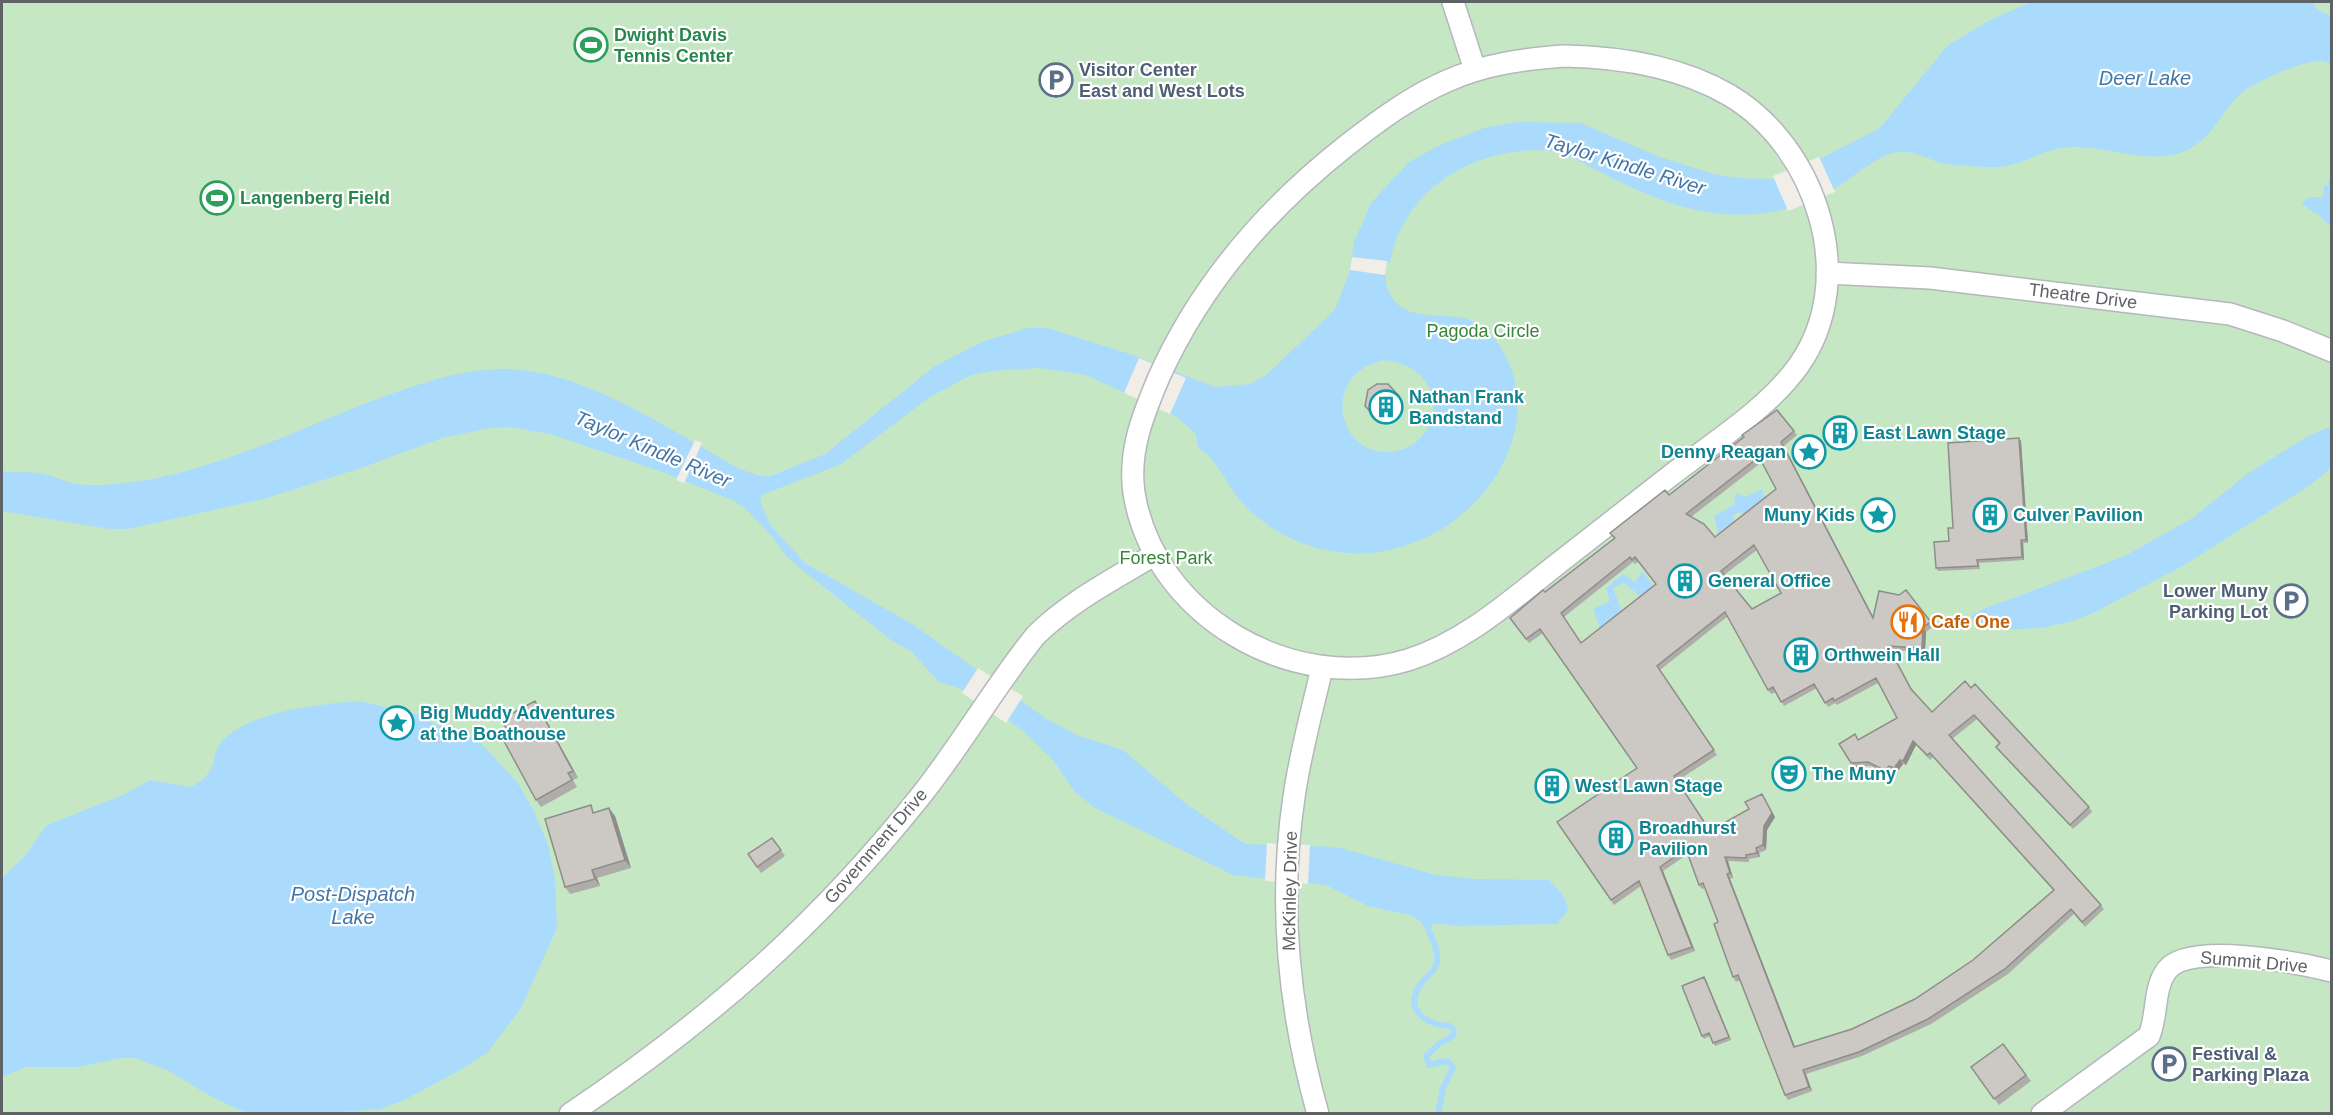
<svg xmlns="http://www.w3.org/2000/svg" width="2333" height="1115" viewBox="0 0 2333 1115" font-family="Helvetica,sans-serif">
  <rect width="100%" height="100%" fill="#f0eee7"/>
  <!-- green -->
  <path fill="#c5e7c4" d="M2 2H2331V1113L2 1114Z"/>
  <!-- water -->
  <path fill="#aadbfd" fill-rule="evenodd" d="M2031 2H2313L2318 10 2331 16V64C2328 63 2325 61 2321 61 2305 60 2257 80 2243 92 2223 109 2214 136 2189 149 2149 169 2102 142 2062 148 2031 153 2021 169 1985 167 1971 166 1956 166 1942 163 1929 160 1916 151 1902 152 1879 152 1856 176 1837 187 1819 198 1793 208 1772 212 1709 222 1659 202 1604 174 1589 167 1576 158 1560 153 1543 148 1525 150 1507 153 1450 163 1401 203 1390 262H1387C1384 279 1386 296 1401 307 1420 320 1450 312 1472 321 1484 326 1494 337 1501 348 1532 398 1517 457 1479 498 1415 568 1312 573 1244 505 1230 491 1215 455 1199 449L1195 433 1177 417 1086 375 1039 368 990 371 969 376 930 397 841 464 762 495 760 501 771 526 805 563 912 624 1047 719 1079 736 1123 750 1185 803 1245 844 1337 847 1436 875 1475 879 1549 880C1559 890 1566 895 1568 910L1557 924 1456 926 1434 923 1431 927 1432 939 1420 921 1409 915 1368 906 1326 885 1233 875 1095 808 1075 792 1053 760 1022 730 964 690 939 682 911 651 891 640 801 569 787 557 774 539 746 509 734 501 665 473 550 434 509 427 489 428 442 438 364 467 264 499 128 529H109L2 511V471C14 474 25 471 37 473 54 475 68 484 85 485 175 488 277 439 359 406 410 387 466 364 522 370 594 377 677 434 740 469L760 476H771L825 454 935 366 984 341 1028 328H1047L1133 355 1215 387 1250 384 1266 375 1335 310 1350 270 1354 242 1371 203 1409 162 1438 146 1484 128 1516 122 1581 123 1660 157 1714 174 1737 178 1774 179 1820 159 1880 128 1947 46 1990 20ZM1384 360C1413 362 1441 385 1432 417 1428 431 1419 443 1406 448 1344 473 1311 377 1384 360Z
    M2331 176V223L2328 225 2320 216 2303 205 2302 202 2310 197H2323L2324 186 2329 185 2328 181Z
    M2331 426V468L2309 486 2181 567 2095 612 2073 621 2042 628 1996 630 1985 624H1974L1971 616 1981 610 2125 556 2194 517 2247 474 2305 438Z
    M1762 489 1766 501 1746 516 1739 512 1733 516 1735 525 1719 537 1714 516 1734 505 1736 493 1746 497Z
    M1642 571 1655 588 1642 598 1623 582 1613 589 1623 613 1601 631 1593 609 1610 601 1606 588 1623 574 1635 582Z
    M359 701 421 715 433 724 451 728 478 740 517 782 533 809 547 842 555 879 557 928 521 1008 487 1053 455 1073 402 1101 380 1109 327 1113 255 1114 242 1111 210 1096 167 1070 135 1058H121L79 1067H26L2 1077V878L23 858 47 825 123 795 150 780 191 787C224 768 207 757 223 740 252 711 320 704 359 701Z"/>
  <!-- pier -->
  <path fill="#f0eee7" d="M1819 157 1835 192 1788 211 1773 176Z
    M1352 257 1387 261 1385 275 1350 270Z
    M1139 358 1186 378 1170 414 1124 393Z
    M695 440 702 443 684 483 676 480Z
    M978 668 1023 696 1006 723 962 693Z
    M1267 843 1310 845 1308 884 1265 881Z"/>
  <g fill="none" stroke-linecap="round" stroke-linejoin="round">
    <!-- stream -->
    <path stroke="#aadbfd" stroke-width="6" d="M1429 931C1433 942 1439 950 1437 963 1435 971 1425 978 1420 985 1403 1010 1427 1025 1450 1026L1454 1031 1453 1036 1439 1044 1426 1056 1429 1065 1447 1061 1453 1068 1443 1088 1438 1114"/>
    <!-- minor casing -->
    <g stroke="#b4b7bb" stroke-width="24">
      <path id="minor" d="M1453 2 1475 70
        M1564 56C1621 57 1679 66 1729 95 1816 146 1860 278 1799 365 1768 409 1711 444 1670 476 1630 507 1591 538 1551 569 1507 604 1462 643 1408 660 1291 695 1154 615 1134 493 1128 451 1143 415 1159 377 1201 284 1266 209 1346 146 1378 121 1410 97 1447 81 1485 64 1524 59 1564 56Z
        M1827 273 1930 278 2230 314 2283 331 2332 351
        M570 1114C708 1021 815 928 919 798 961 746 994 687 1036 635 1071 601 1112 580 1154 555
        M1318 1114C1289 1011 1278 903 1294 797 1300 754 1312 711 1322 668
        M2042 1114 2149 1036C2158 1015 2153 988 2167 970 2188 941 2300 963 2332 971"/>
    </g>
    <!-- minor -->
    <use href="#minor" stroke="#fff" stroke-width="21"/>
  </g>
  <!-- wall -->
  <path fill="#afada9" fill-rule="evenodd" d="M1399 396 1403 402V412L1391 423H1380L1369 412 1365 406Z
    M1777 410 1797 435 1784 446 1873 617 1906 590 1934 626 1926 632 1925 652 1891 650 1913 691 1932 712 1965 681 2089 807 2092 812 2073 829 1999 751 1996 747 1999 744 1977 719 1952 739 2104 909 2085 927 2074 914 2008 974 1931 1024 1862 1056 1806 1074 1812 1091 1788 1100 1785 1095 1740 980 1736 982 1733 977 1718 922 1705 888 1702 889 1699 885 1688 854 1663 871 1695 951 1671 960 1668 955 1641 886 1614 905 1557 822 1637 768 1543 633 1529 643 1510 618 1614 538 1610 533 1669 495ZM1762 462 1776 489 1715 537 1691 517ZM1757 550 1781 593 1752 609 1724 575ZM1633 562 1635 564 1638 562 1656 584 1581 643 1564 617ZM1728 616 1768 690 1771 694 1776 692 1784 706 1817 688 1828 707 1835 703 1837 705 1878 683 1897 718 1859 740 1839 744 1854 767 1871 766 1887 774 1892 770 1897 772 1903 764 1906 765 1916 745 1930 760 1933 757 2053 890 1973 960 1915 999 1852 1029 1795 1047 1730 879 1733 878 1728 861 1749 862V859L1760 857 1759 853 1766 850 1767 830 1775 817 1762 794 1749 809 1711 831 1677 781 1717 755 1660 670Z
    M2021 441 2028 543H2023L2024 560 1979 563 1980 569 1938 571 1936 568 1949 541 1953 528Z
    M535 701 540 709 578 778 573 780 577 787 541 807 536 800 506 728Z
    M596 813 615 816 631 868 597 878 600 886 570 894 565 887Z
    M772 838 785 856 761 873 748 854Z
    M1706 980 1731 1040 1715 1046 1710 1036 1704 1039 1702 1036Z
    M2003 1044 2031 1081 1999 1105 1971 1067Z"/>
  <!-- shaded-wall -->
  <path fill="#8f8d89" d="M1399 396 1403 402V412L1399 406Z
    M2019 438 2021 441 2028 543 2026 540Z
    M1781 442 1784 446 1876 622 1873 618Z
    M2021 540 2023 543 2024 560 2022 557Z
    M1923 627 1926 632 1925 652 1922 648Z
    M535 701 540 709 578 778 573 771Z
    M1913 741 1916 745 1906 765 1903 761Z
    M1900 760 1903 764 1897 772 1894 768Z
    M1762 794 1775 817 1767 830 1766 850 1763 845 1764 826Z
    M609 808 615 816 631 868 625 860Z
    M1756 848 1759 853 1760 857 1757 853Z
    M1725 857 1728 861 1733 878 1730 873Z
    M1660 867 1663 871 1695 951 1692 947Z
    M592 870 597 878 600 886 595 879Z
    M1727 874 1730 879 1797 1052 1794 1047Z
    M1704 977 1706 980 1731 1040 1729 1037Z
    M1803 1070 1806 1074 1812 1091 1809 1087Z"/>
  <!-- building -->
  <path fill="#ccc9c4" stroke="#8f8d89" stroke-width="1.5" fill-rule="evenodd" d="M1377 384H1388L1399 396V406L1387 417H1376L1365 406 1368 390Z
    M1777 410 1794 431 1781 442 1873 618 1879 591 1899 595 1906 590 1931 622 1923 627 1922 648 1888 646 1911 689 1932 712 1965 681 1971 688 1975 684 2089 807 2070 825 1996 747 2000 743 1974 715 1949 735 2101 905 2082 922 2071 909 2005 969 1928 1019 1859 1052 1803 1070 1809 1087 1785 1095 1738 975 1733 977 1714 924 1718 922 1703 883 1699 885 1686 849 1660 867 1692 947 1668 955 1639 881 1611 900 1557 822 1637 768 1540 629 1526 639 1510 618 1543 590 1545 592 1615 538 1610 533 1665 490 1669 495 1744 437 1742 435ZM1759 457 1776 489 1715 537 1704 524 1686 514ZM1754 545 1781 593 1752 609 1721 571ZM1630 557 1632 560 1635 557 1656 584 1581 643 1561 613ZM1725 612 1768 690 1773 687 1781 702 1814 684 1825 703 1833 698 1834 701 1876 678 1897 718 1858 740 1855 734 1839 744 1851 763 1868 762 1884 770 1889 766 1894 768 1900 760 1903 761 1913 741 1927 755 1930 753 2054 890 1973 960 1915 999 1852 1029 1794 1047 1727 874 1730 873 1725 857 1746 858V855L1757 853 1756 848 1763 845 1764 826 1772 813 1762 794 1745 802 1749 809 1710 831 1674 776 1714 750 1657 666Z
    M2019 438 2026 540H2021L2022 557 1977 560 1978 566 1936 568 1934 542 1949 541 1948 528H1953L1948 443Z
    M535 701 573 771 568 773 572 780 536 800 499 732 506 728 502 719Z
    M591 805 593 813 609 808 625 860 592 870 595 879 565 887 545 819Z
    M772 838 781 850 757 867 748 854Z
    M1704 977 1729 1037 1713 1043 1709 1033 1702 1036 1682 986Z
    M2003 1044 2026 1075 1994 1099 1971 1067Z"/>
  <!-- icons -->
  <defs>
    <g id="stadium-ring" transform="scale(1.725)"><circle r="9.5" fill="#fff" stroke="#2e9e5b" stroke-width="1.5"/><path d="M0-5a6.5 5 0 1 0 0 10a6.5 5 0 1 0 0-10ZM-3.5-1.8h7v3.6h-7Z" fill="#2e9e5b"/></g>
    <g id="parking-ring" transform="scale(1.725)"><circle r="9.5" fill="#fff" stroke="#5c6f8a" stroke-width="1.5"/><path d="M-3.5-5.5H1a3.5 3.5 0 0 1 0 7H-1V5.5H-3.5ZM-1-3.4V-.6H.8a1.4 1.4 0 0 0 0-2.8Z" fill="#5c6f8a"/></g>
    <g id="building-ring" transform="scale(1.725)"><circle r="9.5" fill="#fff" stroke="#0f9aa8" stroke-width="1.5"/><path d="M-4-6H4V6H1V3H-1V6H-4ZM-2.5-4.3h1.7v1.8h-1.7ZM.8-4.3h1.7v1.8H.8ZM-2.5-1h1.7V.8h-1.7ZM.8-1h1.7V.8H.8Z" fill="#0f9aa8"/></g>
    <g id="sight-ring" transform="scale(1.725)"><circle r="9.5" fill="#fff" stroke="#0f9aa8" stroke-width="1.5"/><path d="M0-6L1.8-2.2L6-1.7L2.9 1.2L3.7 5.4L0 3.3L-3.7 5.4L-2.9 1.2L-6-1.7L-1.8-2.2Z" fill="#0f9aa8"/></g>
    <g id="restaurant-ring" transform="scale(1.725)"><circle r="9.5" fill="#fff" stroke="#e8710a" stroke-width="1.5"/><path d="M-5-6h1v4h1v-4h1v4h1v-4h1v5L-1.5 .5V6h-2V.5L-5-1ZM5-6V6H3V1.5H1.5Q1.5-4 5-6Z" fill="#e8710a"/></g>
    <g id="theatre-ring" transform="scale(1.725)"><circle r="9.5" fill="#fff" stroke="#0f9aa8" stroke-width="1.5"/><path d="M-5-5.5Q0-4 5-5.5V0Q5 5 0 6Q-5 5-5 0ZM-3.3-2.5H-1v1.5H-3.3ZM1-2.5H3.3v1.5H1ZM-2.8 1Q0 5.5 2.8 1Z" fill="#0f9aa8"/></g>
  </defs>
  <g fill-rule="evenodd">
    <use href="#stadium-ring" x="591" y="45"/>
    <use href="#parking-ring" x="1056" y="80"/>
    <use href="#stadium-ring" x="217" y="198"/>
    <use href="#building-ring" x="1386" y="407"/>
    <use href="#building-ring" x="1840" y="433"/>
    <use href="#sight-ring" x="1809" y="452"/>
    <use href="#sight-ring" x="1878" y="515"/>
    <use href="#building-ring" x="1990" y="515"/>
    <use href="#building-ring" x="1685" y="581"/>
    <use href="#parking-ring" x="2291" y="601"/>
    <use href="#restaurant-ring" x="1908" y="622"/>
    <use href="#building-ring" x="1801" y="655"/>
    <use href="#sight-ring" x="397" y="723"/>
    <use href="#theatre-ring" x="1789" y="774"/>
    <use href="#building-ring" x="1552" y="786"/>
    <use href="#building-ring" x="1616" y="838"/>
    <use href="#parking-ring" x="2169" y="1064"/>
  </g>
  <g text-anchor="middle" dominant-baseline="central" stroke-width="4.5" stroke-linejoin="round" paint-order="stroke">
    <!-- leisure labels -->
    <g font-size="18" font-weight="bold" fill="#27864d" stroke="#fff" text-anchor="start">
      <text x="614" y="35">Dwight Davis<tspan x="614" dy="21">Tennis Center</tspan></text>
      <text x="240" y="198">Langenberg Field</text>
    </g>
    <!-- service labels -->
    <g font-size="18" font-weight="bold" fill="#4e5e75" stroke="#fff" text-anchor="start">
      <text x="1079" y="70">Visitor Center<tspan x="1079" dy="21">East and West Lots</tspan></text>
      <text x="2268" y="591" text-anchor="end">Lower Muny<tspan x="2268" dy="21">Parking Lot</tspan></text>
      <text x="2192" y="1054">Festival &amp;<tspan x="2192" dy="21">Parking Plaza</tspan></text>
    </g>
    <!-- street labels -->
    <g font-size="18" fill="#5e6267" stroke="#fff">
      <text transform="translate(2083 296) rotate(7)">Theatre Drive</text>
      <text transform="translate(876 846) rotate(-49)">Government Drive</text>
      <text transform="translate(1290 891) rotate(-89)">McKinley Drive</text>
      <text transform="translate(2254 962) rotate(5)">Summit Drive</text>
    </g>
    <!-- park labels -->
    <g font-size="18" fill="#378539" stroke="#fff">
      <text x="1483" y="331">Pagoda Circle</text>
      <text x="1166" y="558">Forest Park</text>
    </g>
    <!-- culture labels -->
    <g font-size="18" font-weight="bold" fill="#0d838f" stroke="#fff" text-anchor="start">
      <text x="1409" y="397">Nathan Frank<tspan x="1409" dy="21">Bandstand</tspan></text>
      <text x="1863" y="433">East Lawn Stage</text>
      <text x="1786" y="452" text-anchor="end">Denny Reagan</text>
      <text x="1855" y="515" text-anchor="end">Muny Kids</text>
      <text x="2013" y="515">Culver Pavilion</text>
      <text x="1708" y="581">General Office</text>
      <text x="1824" y="655">Orthwein Hall</text>
      <text x="420" y="713">Big Muddy Adventures<tspan x="420" dy="21">at the Boathouse</tspan></text>
      <text x="1812" y="774">The Muny</text>
      <text x="1575" y="786">West Lawn Stage</text>
      <text x="1639" y="828">Broadhurst<tspan x="1639" dy="21">Pavilion</tspan></text>
    </g>
    <!-- food labels -->
    <g font-size="18" font-weight="bold" fill="#c56008" stroke="#fff" text-anchor="start">
      <text x="1931" y="622">Cafe One</text>
    </g>
    <!-- water labels -->
    <g font-size="20" font-style="italic" fill="#4276a7" stroke="#fff">
      <text x="2145" y="78">Deer Lake</text>
      <text transform="translate(1625 164) rotate(17)">Taylor Kindle River</text>
      <text transform="translate(653 449) rotate(23)">Taylor Kindle River</text>
      <text x="353" y="894">Post-Dispatch<tspan x="353" dy="23">Lake</tspan></text>
    </g>
  </g>
  <!-- border -->
  <rect width="2333" height="1115" fill="none" stroke="#5e6267" stroke-width="6"/>
</svg>
